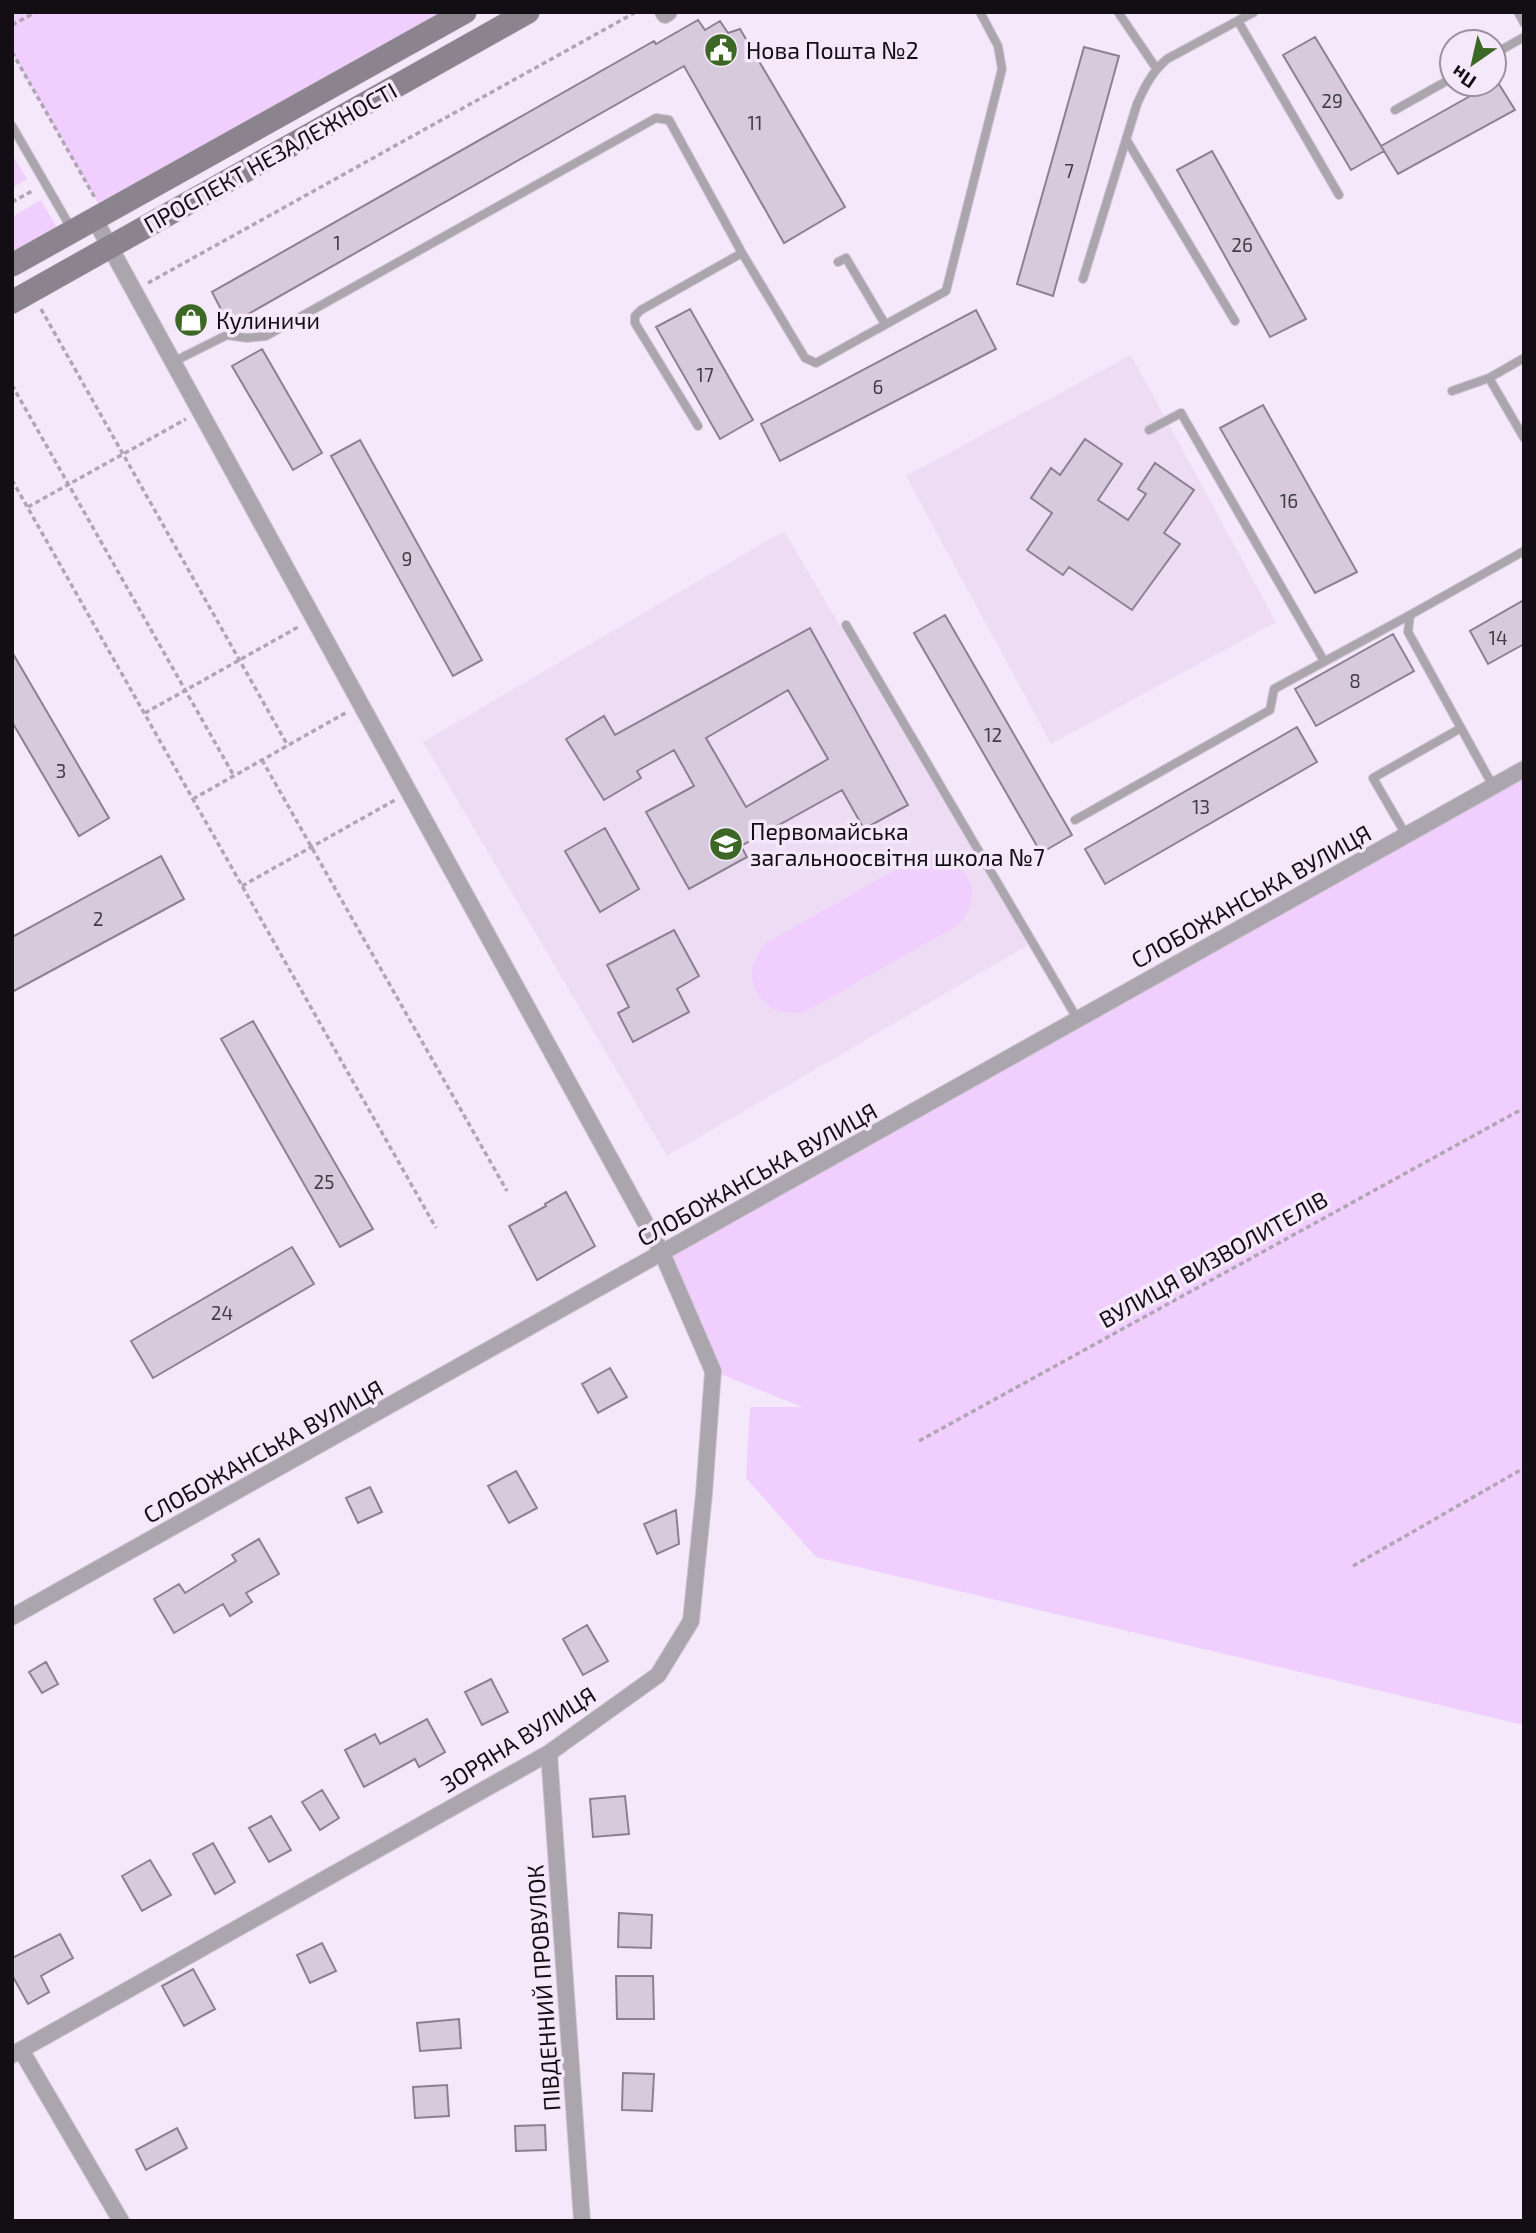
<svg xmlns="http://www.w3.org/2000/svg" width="1536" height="2233" viewBox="0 0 1536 2233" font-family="'Exo 2',sans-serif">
  <rect width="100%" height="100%" fill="#f5e8fa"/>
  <!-- built -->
  <path fill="#eedcf5" d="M1131 355 1276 622 1051 744 906 476Z
    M784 531 1028 945 667 1156 423 742Z"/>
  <!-- green -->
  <path fill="#f0cefe" d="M12 12H458L103 212 12 52Z
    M12 154 27 179 12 188Z
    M41 200 62 236 12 265V217Z
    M1524 769V1725L816 1557 746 1478 750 1407H802L713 1371 662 1253Z
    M932 855C958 858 982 884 968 911 965 916 961 921 958 925L807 1011C776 1021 744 995 754 962 756 955 762 949 766 943L916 858Z"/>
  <!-- building -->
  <path fill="#d6cadc" stroke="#8c8091" stroke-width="2" fill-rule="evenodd" d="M698 20 705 30 720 21 728 33 740 29 845 207 784 243 684 66 229 325 212 292 654 41 656 44Z
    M1315 37 1384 151 1351 170 1283 55Z
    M1084 47 1119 56 1053 296 1017 284Z
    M1497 81 1515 110 1398 174 1381 146Z
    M1212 151 1306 319 1270 337 1177 170Z
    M690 309 753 420 720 439 656 327Z
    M976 310 996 349 780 461 761 424Z
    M262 349 322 453 293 470 232 366Z
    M1263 405 1357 572 1315 593 1220 428Z
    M1085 439 1122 464 1098 500 1128 520 1146 494 1138 489 1155 463 1194 490 1164 533 1180 544 1132 610 1069 567 1063 575 1027 550 1052 513 1031 498 1051 468 1060 475Z
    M360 440 482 660 453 676 331 456Z
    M1524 600V644L1488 664 1470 631Z
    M945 615 1072 835 1041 853 914 633Z
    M810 628 908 805 864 829 842 790 741 846 747 857 689 889 646 812 694 786 674 750 637 771 641 778 604 800 566 739 604 716 615 735ZM788 690 828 759 746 807 706 738Z
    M1393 634 1414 671 1316 726 1295 689Z
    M12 652 109 818 79 836 12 722Z
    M1297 727 1317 762 1105 884 1085 849Z
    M605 828 639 889 600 912 565 851Z
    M161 856 184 899 12 992V937Z
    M674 930 699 976 677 989 689 1012 633 1042 618 1013 629 1007 607 965Z
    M253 1021 373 1229 340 1247 221 1039Z
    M566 1192 595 1246 537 1280 509 1226 546 1206 545 1204Z
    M292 1247 314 1284 153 1378 131 1341Z
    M610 1368 627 1397 598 1413 582 1384Z
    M516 1471 537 1508 509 1523 488 1486Z
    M370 1487 382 1512 358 1523 346 1498Z
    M676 1510 679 1544 657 1554 644 1524Z
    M259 1539 279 1574 246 1593 252 1602 230 1616 223 1604 174 1633 154 1599 179 1584 185 1593 236 1561 232 1555Z
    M587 1625 608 1661 583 1675 563 1639Z
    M46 1662 58 1684 42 1693 29 1672Z
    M491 1679 508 1712 482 1725 465 1692Z
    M427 1719 445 1752 419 1767 415 1759 364 1787 345 1750 375 1734 380 1744Z
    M322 1790 339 1818 320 1830 302 1802Z
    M625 1796 629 1834 593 1837 590 1799Z
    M271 1816 291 1850 269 1862 249 1828Z
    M213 1843 235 1882 215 1894 193 1854Z
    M150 1860 171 1895 142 1911 122 1876Z
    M619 1913 652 1915 651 1948 618 1947Z
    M60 1934 73 1958 41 1976 49 1992 28 2004 12 1975V1958Z
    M322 1943 336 1971 310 1983 297 1955Z
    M193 1969 215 2009 184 2026 162 1986Z
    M616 1976H653L654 2019H617Z
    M459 2019 461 2048 420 2051 417 2023Z
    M623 2073 654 2074 652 2111 622 2110Z
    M447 2085 449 2116 415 2118 413 2087Z
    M545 2125 546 2150 516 2151 515 2126Z
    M177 2128 187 2148 146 2170 136 2150Z"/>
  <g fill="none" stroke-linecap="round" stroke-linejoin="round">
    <!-- lane casing -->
    <g stroke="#d1c5d5" stroke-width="10">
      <path id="lane" d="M1118 12 1156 68
        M1518 12 1524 23
        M1238 21 1339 195
        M1494 54 1524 37
        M1395 110 1452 78
        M12 126 71 228
        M1126 139 1235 321
        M838 262 846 258 885 324
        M1083 279 1137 104C1145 86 1152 72 1167 59L1254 12
        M173 362 227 335 247 338 266 336 656 118 669 120 742 253 805 358 816 363 946 291 1002 69 998 46 980 12
        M1489 378 1524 438
        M1452 391 1489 378 1524 358
        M698 426 635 323V316L641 310 742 253
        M1149 430 1181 413 1324 661
        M846 625 1078 1020
        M1493 786 1408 632 1410 615 1524 551
        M1075 820 1270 710 1274 689 1410 615
        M1406 835 1373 778 1461 728"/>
    </g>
    <!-- street casing -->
    <g stroke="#d1c5d5" stroke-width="18">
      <path id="street" d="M663 12 665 15 669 12
        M12 1617 1524 769
        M549 1753 582 2221
        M21 2050 121 2221
        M12 2055 549 1753 658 1675 691 1621 704 1494 713 1371 662 1253 94 218 100 214"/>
    </g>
    <!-- secondary casing -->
    <g stroke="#d1c5d5" stroke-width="24">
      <path id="secondary" d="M12 265 465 12
        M12 302 528 12"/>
    </g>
    <!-- path -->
    <path stroke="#afa5b3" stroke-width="3.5" stroke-dasharray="5 3.5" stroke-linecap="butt" d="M12 25 36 12
      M12 52 95 198
      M12 202 34 190
      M148 283 636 12
      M41 309 288 746
      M12 385 234 776
      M12 480 436 1228
      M28 507 186 419
      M145 713 300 626
      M262 760 507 1191
      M193 799 347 712
      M242 886 395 800
      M919 1441 1524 1108
      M1353 1566 1524 1468"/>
    <!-- lane -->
    <use href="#lane" stroke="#aba6ad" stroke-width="8"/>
    <!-- street -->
    <use href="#street" stroke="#aba6ad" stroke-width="16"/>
    <!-- secondary -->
    <use href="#secondary" stroke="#8b838e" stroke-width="23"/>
  </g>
  <!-- icons -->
  <defs>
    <g id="civic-disc" transform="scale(1.75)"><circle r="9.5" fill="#3c6724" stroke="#f5e8fa"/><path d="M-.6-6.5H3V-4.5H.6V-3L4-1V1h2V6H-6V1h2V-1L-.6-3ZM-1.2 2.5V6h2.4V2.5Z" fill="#fff"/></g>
    <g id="shop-disc" transform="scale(1.75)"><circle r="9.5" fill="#3c6724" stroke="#f5e8fa"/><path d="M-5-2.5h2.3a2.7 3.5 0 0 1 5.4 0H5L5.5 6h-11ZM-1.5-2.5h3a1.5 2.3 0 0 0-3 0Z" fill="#fff"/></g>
    <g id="school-disc" transform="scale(1.75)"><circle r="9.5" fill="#3c6724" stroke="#f5e8fa"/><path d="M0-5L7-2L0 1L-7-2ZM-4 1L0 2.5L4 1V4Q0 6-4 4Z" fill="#fff"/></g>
  </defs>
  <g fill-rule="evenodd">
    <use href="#civic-disc" x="721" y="50"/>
    <use href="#shop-disc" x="191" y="320"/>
    <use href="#school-disc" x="726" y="844"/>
  </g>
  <g text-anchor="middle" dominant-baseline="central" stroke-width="7" stroke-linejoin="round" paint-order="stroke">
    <!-- number labels -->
    <g font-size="19" fill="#433d46">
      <text x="1332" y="100">29</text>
      <text x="755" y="122">11</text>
      <text x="1069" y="170">7</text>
      <text x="337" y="242">1</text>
      <text x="1242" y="244">26</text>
      <text x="705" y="374">17</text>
      <text x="878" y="386">6</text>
      <text x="1289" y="500">16</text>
      <text x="407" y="558">9</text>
      <text x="1498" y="637">14</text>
      <text x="1355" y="680">8</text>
      <text x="993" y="734">12</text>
      <text x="61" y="770">3</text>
      <text x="1201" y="806">13</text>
      <text x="98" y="918">2</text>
      <text x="324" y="1181">25</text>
      <text x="222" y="1312">24</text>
    </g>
    <!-- poi labels -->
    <g font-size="23" fill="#120e14" stroke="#f5e8fa" text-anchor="start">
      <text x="746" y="50">Нова Пошта №2</text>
      <text x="216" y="320">Кулиничи</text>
      <text x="750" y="831">Первомайська<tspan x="750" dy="26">загальноосвітня школа №7</tspan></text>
    </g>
    <!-- street labels -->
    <g font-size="23" fill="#120e14" stroke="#f5e8fa">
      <text transform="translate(270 157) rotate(-29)">ПРОСПЕКТ НЕЗАЛЕЖНОСТІ</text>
      <text transform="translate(1251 896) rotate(-29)">СЛОБОЖАНСЬКА ВУЛИЦЯ</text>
      <text transform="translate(757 1174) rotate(-29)">СЛОБОЖАНСЬКА ВУЛИЦЯ</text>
      <text transform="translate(1213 1259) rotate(-29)">ВУЛИЦЯ ВИЗВОЛИТЕЛІВ</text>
      <text transform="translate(263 1451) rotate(-29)">СЛОБОЖАНСЬКА ВУЛИЦЯ</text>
      <text transform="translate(518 1739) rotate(-32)">ЗОРЯНА ВУЛИЦЯ</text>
      <text transform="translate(543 1988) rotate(-94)">ПІВДЕННИЙ ПРОВУЛОК</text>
    </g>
  </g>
  <!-- border -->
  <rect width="1536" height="2233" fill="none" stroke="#120e14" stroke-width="28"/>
  <!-- north arrow -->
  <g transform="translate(1473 63) rotate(214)"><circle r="33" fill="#f5e8fa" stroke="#9a919e" stroke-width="2"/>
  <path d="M0-5L12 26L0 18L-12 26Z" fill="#3c6724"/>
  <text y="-10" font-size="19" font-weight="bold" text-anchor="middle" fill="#120e14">Пн</text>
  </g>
</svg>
